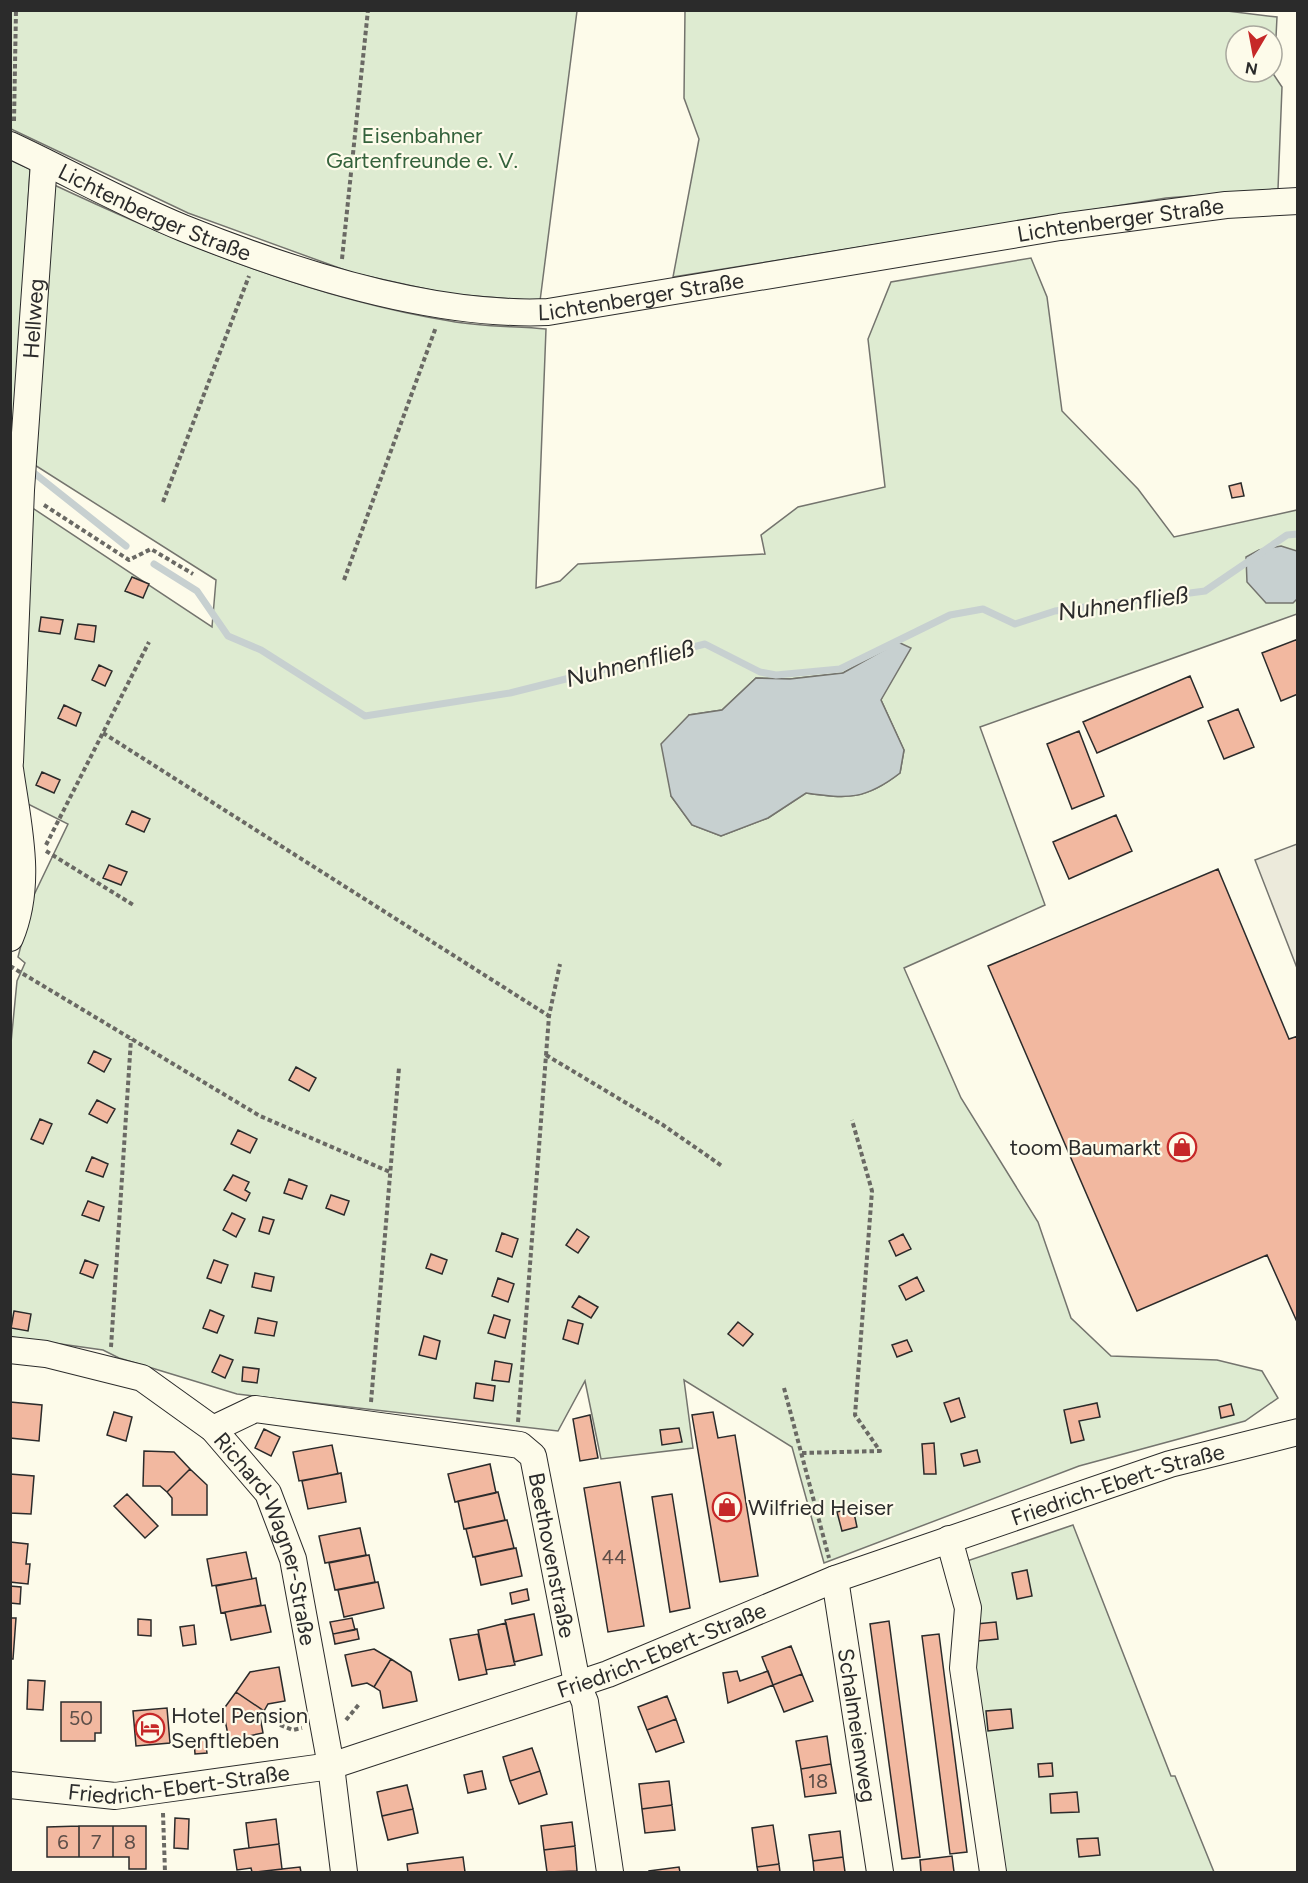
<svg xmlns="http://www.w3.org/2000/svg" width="1308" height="1883" viewBox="0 0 1308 1883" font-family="Figtree,sans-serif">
  <rect width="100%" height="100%" fill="#fdfbea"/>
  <!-- green -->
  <path fill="#deebd1" stroke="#74746e" stroke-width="1.5" fill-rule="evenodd" d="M1219 10 1277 17 1276 37 1236 36V72H1272L1282 87 1278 189 1166 198 673 277 699 139 684 98 685 11Z
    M11 11H577L540 301 449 294 353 273 188 213 11 129Z
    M10 160 30 169 14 454 11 455Z
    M50 183C178 243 310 298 450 321 481 327 514 326 546 329L536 588 560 581 578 564 765 554 761 535 798 507 885 487 868 339 891 282 1031 258 1047 297 1062 411 1138 489 1174 537 1297 510V614L980 727 1045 905 904 968 961 1098 1038 1222 1071 1318 1111 1356 1217 1360 1262 1371 1278 1398 1245 1421 1079 1466 824 1563 792 1447 684 1380 693 1448 601 1459 585 1381 558 1431 237 1394 119 1358 103 1350 11 1337 10 1053 17 981 25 963 18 957 34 895 68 824 22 801 17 687 31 507 212 627 216 580 30 462ZM898 642 881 700 904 750 900 773C866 800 847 799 806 793L768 818 721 836 692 825 671 796 689 715 722 710 756 678 790 679 843 673Z
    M1073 1525 1171 1776H1175L1214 1872H1001L971 1665 967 1561Z"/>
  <!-- parking -->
  <path fill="#eceadb" stroke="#74746e" stroke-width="1.5" d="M1297 844V968L1255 860Z"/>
  <!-- water -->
  <path fill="#c7d0d0" stroke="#74746e" stroke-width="1.5" d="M1281 546 1297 551V599L1293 603H1266L1247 582 1246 557 1259 550Z
    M898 642 911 648 881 700 904 750 900 773C865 800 848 799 806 793L768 818 721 836 692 825 671 796 661 744 689 715 722 710 756 678 790 679 843 673Z"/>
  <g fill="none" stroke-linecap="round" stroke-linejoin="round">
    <!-- stream -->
    <path stroke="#c7d0d0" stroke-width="7" d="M29 469 126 546
      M154 564 197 591 228 636 261 650 365 716 510 693 705 644 760 672 776 675 840 669 950 615 983 609 1015 624 1055 611 1205 591 1287 535 1298 534"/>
  </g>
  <!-- building -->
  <path fill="#f2b8a0" stroke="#2b2b2b" stroke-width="1.5" d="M1241 483 1244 496 1232 498 1229 486Z
    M132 577 149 584 143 598 125 591Z
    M41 617 63 620 60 634 39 631Z
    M78 624 96 626 94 642 75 639Z
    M1298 639V694L1281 701 1262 653Z
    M99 665 112 671 105 686 92 680Z
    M1190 676 1203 707 1097 753 1083 722Z
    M64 705 81 713 76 726 58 718Z
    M1238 709 1254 747 1224 759 1208 721Z
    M1079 731 1104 796 1072 809 1047 744Z
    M42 772 60 780 54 793 36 785Z
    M132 811 150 819 144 832 126 824Z
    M1116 815 1132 851 1069 879 1053 842Z
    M109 865 127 872 121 885 103 878Z
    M1218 869 1289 1039 1298 1036V1324L1267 1255 1137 1311 988 966Z
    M94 1051 111 1059 104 1072 88 1063Z
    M296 1067 316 1078 309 1091 289 1080Z
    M97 1100 115 1109 107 1123 89 1114Z
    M40 1119 52 1124 43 1144 31 1139Z
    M238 1130 257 1139 250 1153 231 1144Z
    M92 1157 108 1164 103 1177 86 1171Z
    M233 1175 249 1182 245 1190 250 1193 246 1201 224 1190Z
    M289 1179 307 1186 302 1199 284 1193Z
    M331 1195 349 1201 344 1215 326 1208Z
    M88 1201 104 1207 99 1221 82 1215Z
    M232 1213 245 1219 236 1237 223 1230Z
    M263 1217 274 1220 269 1234 259 1231Z
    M577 1229 589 1237 578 1253 566 1245Z
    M502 1233 518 1239 512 1257 496 1251Z
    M903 1234 911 1249 896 1256 889 1241Z
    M431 1254 447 1260 442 1274 426 1268Z
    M85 1260 98 1265 93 1278 80 1273Z
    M214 1260 228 1265 221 1283 207 1278Z
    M255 1273 274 1277 271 1291 252 1287Z
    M917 1277 924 1291 906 1300 899 1286Z
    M498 1278 514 1284 508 1302 492 1296Z
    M579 1296 598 1307 591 1318 572 1307Z
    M210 1310 224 1316 217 1333 203 1328Z
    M14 1311 31 1314 28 1331 11 1328Z
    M494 1315 510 1320 505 1338 488 1333Z
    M258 1318 277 1322 274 1336 255 1333Z
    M568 1320 583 1324 578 1344 563 1339Z
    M738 1322 753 1334 743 1346 728 1334Z
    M424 1336 440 1341 436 1359 419 1355Z
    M907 1340 912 1351 897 1357 892 1345Z
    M220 1355 233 1360 225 1378 212 1372Z
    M495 1361 512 1364 509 1382 492 1380Z
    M243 1367 259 1369 257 1383 242 1381Z
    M476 1383 495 1386 493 1401 474 1398Z
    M959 1398 965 1417 951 1422 944 1403Z
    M10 1402 42 1405 39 1441 10 1438Z
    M1097 1403 1100 1417 1079 1421 1084 1440 1071 1443 1064 1410Z
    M1231 1404 1234 1415 1221 1418 1219 1407Z
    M114 1412 132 1417 126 1441 107 1435Z
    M713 1412 718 1438 735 1435 758 1576 720 1582 692 1415Z
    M590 1415 598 1458 580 1461 573 1419Z
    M679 1428 682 1442 662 1445 660 1430Z
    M264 1429 280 1437 271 1456 255 1448Z
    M934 1443 936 1474H924L922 1444Z
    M332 1445 338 1474 299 1481 293 1452Z
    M977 1450 980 1462 964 1466 961 1454Z
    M144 1451 174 1452 190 1469 167 1492 160 1486H143Z
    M490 1464 496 1493 455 1502 448 1474Z
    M190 1469 207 1485V1515H172V1498L167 1492Z
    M341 1473 346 1502 308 1509 302 1481Z
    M10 1474 34 1476 31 1514 10 1513Z
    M620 1482 644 1626 608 1632 584 1488Z
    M498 1492 505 1520 464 1529 458 1501Z
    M127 1494 158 1526 145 1538 114 1506Z
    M672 1494 690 1608 670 1612 652 1497Z
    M853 1508 857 1527 842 1531 837 1512Z
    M507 1520 514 1548 473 1557 466 1529Z
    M360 1528 366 1555 325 1563 319 1536Z
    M10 1542 28 1544 26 1564H30L28 1584 10 1582Z
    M516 1548 522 1576 481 1585 475 1557Z
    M246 1552 252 1579 212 1586 207 1559Z
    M369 1555 375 1582 335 1590 329 1563Z
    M1027 1570 1032 1596 1017 1599 1012 1573Z
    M256 1578 261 1605 221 1613 216 1586Z
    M378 1582 384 1608 344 1617 338 1590Z
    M10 1586 21 1587 20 1604 10 1603Z
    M527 1589 529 1600 512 1604 510 1593Z
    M265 1605 271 1632 231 1640 225 1612Z
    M534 1614 542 1655 514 1662 505 1620Z
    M10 1618H16L13 1659H10Z
    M352 1618 355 1630 333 1634 330 1622Z
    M138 1619 151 1620V1636L138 1635Z
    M889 1621 920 1857 902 1859 870 1624Z
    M996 1622 998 1639 978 1641 976 1624Z
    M506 1623 515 1665 486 1670 478 1630Z
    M194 1625 196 1644 183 1646 180 1627Z
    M357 1629 359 1639 335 1644 333 1634Z
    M478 1634 487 1674 459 1680 450 1639Z
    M939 1634 967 1852 950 1854 922 1636Z
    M791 1646 802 1674 773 1685 762 1657Z
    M374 1649 391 1659 374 1687 367 1683 352 1686 345 1655Z
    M391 1659 411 1672 417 1701 383 1708 380 1691 374 1687Z
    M279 1667 285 1701 268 1704 264 1711 236 1692 250 1672Z
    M737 1671 740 1681 768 1671 773 1685 728 1703 723 1673Z
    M802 1674 813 1701 784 1712 773 1685Z
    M28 1680 45 1681 43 1710 27 1709Z
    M236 1692 264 1711 260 1717 263 1733 229 1740 223 1710Z
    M667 1696 676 1719 647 1730 638 1707Z
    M61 1702H101V1733H95V1741H61Z
    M167 1708 170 1743 136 1746 133 1711Z
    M1011 1709 1013 1728 988 1731 986 1711Z
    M676 1719 684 1742 656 1752 647 1730Z
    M827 1736 831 1764 801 1769 796 1741Z
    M205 1739 207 1753 195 1754 194 1740Z
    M532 1748 540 1771 510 1781 503 1757Z
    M1052 1763 1053 1776 1039 1777 1038 1764Z
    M831 1764 836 1793 805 1797 801 1769Z
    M482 1771 486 1789 468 1793 464 1775Z
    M540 1771 547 1794 519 1804 510 1781Z
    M669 1781 672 1805 642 1809 639 1784Z
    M407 1785 413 1809 382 1816 377 1792Z
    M1077 1792 1079 1812 1051 1813 1050 1794Z
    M672 1805 675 1830 645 1833 642 1809Z
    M413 1809 418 1833 388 1840 382 1816Z
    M175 1818 189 1819 188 1849 174 1848Z
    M276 1819 279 1844 249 1848 246 1823Z
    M572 1822 575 1846 544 1850 541 1826Z
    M773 1825 779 1864 757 1867 752 1828Z
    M79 1826H113V1857H79Z
    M79 1826V1857H47V1827Z
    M113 1826H146V1869H129V1857H113Z
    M840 1831 843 1857 813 1861 809 1835Z
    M1098 1838 1100 1855 1079 1857 1077 1839Z
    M279 1844 282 1869 256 1872H252L251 1868 237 1870 234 1850Z
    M575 1846 577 1871 547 1872 544 1850Z
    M952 1856 954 1872H921L920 1860Z
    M463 1857 465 1872H408L407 1864Z
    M843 1857 845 1872H814L813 1861Z
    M779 1864 780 1872H758L757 1867Z
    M300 1867 301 1872H256L282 1869Z
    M679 1867 680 1872H649V1871Z"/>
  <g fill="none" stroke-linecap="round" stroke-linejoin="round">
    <!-- minor casing -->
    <g stroke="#2b2b2b" stroke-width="28">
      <g id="minor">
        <path id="s1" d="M10 145C68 172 124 204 183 228 292 272 430 317 548 312L1060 227 1226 205 1298 201"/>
        <path id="s2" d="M10 762 21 490 44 162"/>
        <path d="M10 769C18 826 33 883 10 938"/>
        <path id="s3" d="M10 1350 46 1354 142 1378 213 1429 268 1493 293 1559 331 1766 344 1872"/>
        <path id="s4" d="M213 1429 255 1409 520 1445 533 1456 577 1683 585 1702 610 1872"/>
        <path d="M949 1539 968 1608 963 1668 993 1872"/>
        <path id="s5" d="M835 1579 880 1872"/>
        <path id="s6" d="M10 1785 115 1796 331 1766 608 1674 835 1579 1170 1464 1298 1432"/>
      </g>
    </g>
    <!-- path -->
    <path stroke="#6a6964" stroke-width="4" stroke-dasharray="4.5 3" stroke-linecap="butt" d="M14 121 16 10
      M342 259 368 10
      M163 502 249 276
      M44 505 129 560 151 549 193 574
      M344 580 436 327
      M103 733 549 1016
      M46 845 149 642
      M46 851 135 906
      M10 966 260 1116 390 1172
      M546 1055 663 1125 722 1166
      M111 1347 131 1039
      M784 1388 829 1558
      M371 1402 399 1068
      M518 1422 549 1016 560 964
      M802 1453 880 1451 855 1415 872 1191 852 1120
      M346 1720 360 1703
      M280 1725 293 1730 302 1728
      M163 1813 165 1872"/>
    <!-- minor -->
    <use href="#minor" stroke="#fdfbea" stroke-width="26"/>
  </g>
  <!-- icons -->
  <defs>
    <g id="shop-ring" transform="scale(1.5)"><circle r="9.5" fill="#fdfbea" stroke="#c62828" stroke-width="1.5"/><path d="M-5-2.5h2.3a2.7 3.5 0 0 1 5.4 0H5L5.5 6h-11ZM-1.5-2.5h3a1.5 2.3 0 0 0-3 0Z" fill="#c62828"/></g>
    <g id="hotel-ring" transform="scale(1.5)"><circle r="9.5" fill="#fdfbea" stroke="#c62828" stroke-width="1.5"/><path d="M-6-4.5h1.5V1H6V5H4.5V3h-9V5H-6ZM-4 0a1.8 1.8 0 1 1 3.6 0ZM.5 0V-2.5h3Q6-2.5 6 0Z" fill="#c62828"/></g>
  </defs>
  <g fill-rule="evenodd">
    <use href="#shop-ring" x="1182" y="1147"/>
    <use href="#shop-ring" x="727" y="1507"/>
    <use href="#hotel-ring" x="150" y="1728"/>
  </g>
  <g text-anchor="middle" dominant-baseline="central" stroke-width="4.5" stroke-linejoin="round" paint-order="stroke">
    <!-- number labels -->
    <g font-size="20" fill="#5d4e48">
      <text x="614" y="1557">44</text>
      <text x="81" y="1718">50</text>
      <text x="818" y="1781">18</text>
      <text x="63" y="1842">6</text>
      <text x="96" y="1842">7</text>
      <text x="130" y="1842">8</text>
    </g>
    <!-- park labels -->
    <g font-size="22" fill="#34623c" stroke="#fdfbea">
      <text x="422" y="135">Eisenbahner<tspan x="422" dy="25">Gartenfreunde e. V.</tspan></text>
    </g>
    <!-- street labels -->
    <g font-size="22" fill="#2b2b2b" stroke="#fdfbea">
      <text stroke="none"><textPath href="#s1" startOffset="160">Lichtenberger Straße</textPath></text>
      <text stroke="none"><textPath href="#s1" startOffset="1149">Lichtenberger Straße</textPath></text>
      <text stroke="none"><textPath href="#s1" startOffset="663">Lichtenberger Straße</textPath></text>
      <text stroke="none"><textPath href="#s2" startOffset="444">Hellweg</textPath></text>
      <text stroke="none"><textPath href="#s6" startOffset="1160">Friedrich-Ebert-Straße</textPath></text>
      <text stroke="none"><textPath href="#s3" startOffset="348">Richard-Wagner-Straße</textPath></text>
      <text stroke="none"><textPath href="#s4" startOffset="432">Beethovenstraße</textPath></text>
      <text stroke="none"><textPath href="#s6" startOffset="674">Friedrich-Ebert-Straße</textPath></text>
      <text stroke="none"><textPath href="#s5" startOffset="148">Schalmeienweg</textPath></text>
      <text stroke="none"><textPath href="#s6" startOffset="170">Friedrich-Ebert-Straße</textPath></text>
    </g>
    <!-- poi labels -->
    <g font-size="22" fill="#2b2b2b" stroke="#fdfbea" text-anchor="start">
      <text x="1161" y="1147" text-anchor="end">toom Baumarkt</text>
      <text x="748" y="1507">Wilfried Heiser</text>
      <text x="171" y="1715">Hotel Pension<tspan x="171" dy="25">Senftleben</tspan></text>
    </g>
    <!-- water labels -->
    <g font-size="24" font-style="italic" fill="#2b2b2b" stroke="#fdfbea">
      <text transform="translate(1123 603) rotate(-8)">Nuhnenfließ</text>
      <text transform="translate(630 663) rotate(-14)">Nuhnenfließ</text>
    </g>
  </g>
  <!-- border -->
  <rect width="1308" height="1883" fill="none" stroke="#2b2b2b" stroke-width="24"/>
  <!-- north arrow -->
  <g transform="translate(1254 54) rotate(190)"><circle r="28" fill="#fdfbea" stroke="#a9a89e" stroke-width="1.5"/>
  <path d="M0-4.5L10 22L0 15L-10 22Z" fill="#c62828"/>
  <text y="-9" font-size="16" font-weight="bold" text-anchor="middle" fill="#2b2b2b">N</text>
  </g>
</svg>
